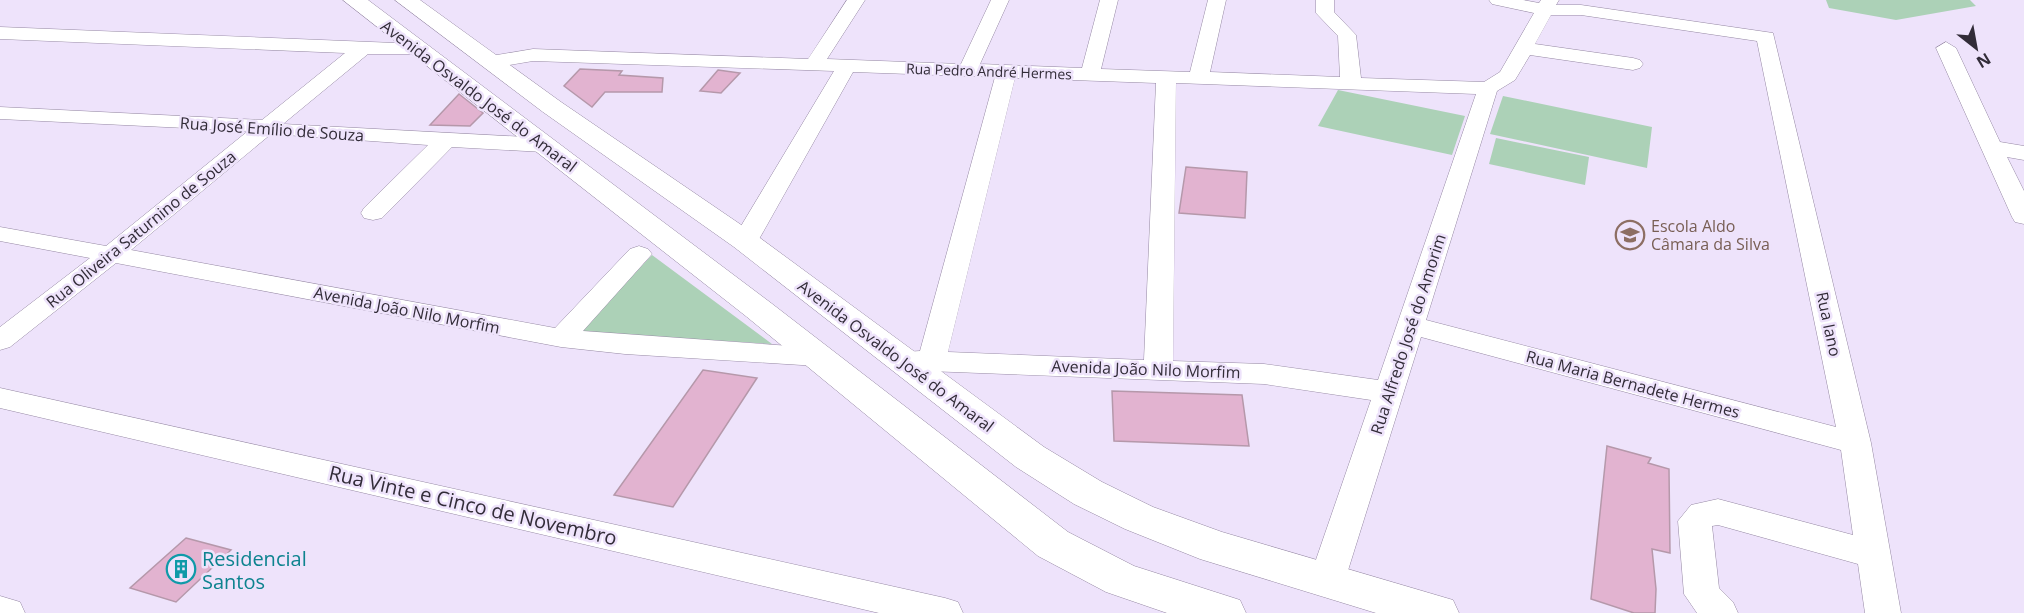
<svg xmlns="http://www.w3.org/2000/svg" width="2024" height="613" viewBox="0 0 2024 613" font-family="'Open Sans',sans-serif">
  <rect width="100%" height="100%" fill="#eee3fb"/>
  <!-- green -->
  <path fill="#acd1b7" d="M1826 0H1970L1976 6 1896 20 1829 8Z
    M1338 90 1465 116 1452 155 1318 126Z
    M1503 96 1652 127 1647 168 1490 134Z
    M1496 138 1589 157 1585 185 1489 164Z
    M652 255 772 344 579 332Z"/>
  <!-- building -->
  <path fill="#e2b3d0" stroke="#b598aa" stroke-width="1.5" d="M580 69 622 71 619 75 663 78 662 92H605L592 107 564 86Z
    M718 70 740 73 721 93 700 91Z
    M459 94 483 113 470 126 430 125Z
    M1186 167 1247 172 1245 218 1179 213Z
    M703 370 757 378 673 507 614 495Z
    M1112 391 1242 395 1249 446 1114 441Z
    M1607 446 1651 458 1648 463 1669 469 1670 553 1652 549 1656 589 1655 613H1634L1591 599Z
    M186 538 231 550 176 602 130 588Z"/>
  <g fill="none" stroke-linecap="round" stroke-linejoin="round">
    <!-- minor casing -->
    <g stroke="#9588a3" stroke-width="1">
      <path id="minor" d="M847 0H865L827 59 961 64 991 0H1009L980 64 1082 68 1100 0H1118L1101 69 1190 72 1208 0H1226L1210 72 1340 77 1338 36 1316 13V0H1334V12L1356 35 1361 78 1484 82 1500 72 1534 13 1492 4 1489 0H1523L1539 3 1541 0H1559L1556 5H1581L1773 33 1871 443 1901 613H1865L1858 564 1718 525 1712 526 1719 588 1733 602 1738 613H1697L1684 594 1678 521 1691 505 1718 499 1853 535 1841 450 1421 337 1345 580 1339 590 1327 594 1315 590 1309 580 1371 400 1264 384 902 370 892 367 888 360 892 353 920 351 995 77 853 72 758 241 754 246 745 249 736 246 732 241 834 71 533 61 491 68 481 62 491 56 533 49 808 59ZM1551 15H1581L1757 41 1836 427 1426 320 1497 91 1515 80 1530 55 1633 70 1640 68 1643 64 1640 60 1633 58 1535 44ZM1015 78 1156 83 1144 360 948 352ZM1176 83 1476 94 1378 380 1264 364 1173 361Z
        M0 27 420 44 427 46 430 50 427 54H368L283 124 544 138 552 140 555 145 552 150 544 152 452 147 382 218 373 220 364 218 361 213 364 208 428 145 271 134 131 250 555 328 630 249 639 246 648 249 652 254 583 331 818 348 828 350 832 357 828 364 818 366 625 354 561 347 116 263 10 347 0 350V327L90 258 0 241V227L106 246 248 131 0 119V107L262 120 345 53 0 39Z
        M1946 42 1956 48 2000 142 2024 146V160L2007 157 2024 191V224L2015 222 2012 217 1936 48Z
        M0 388 945 598 958 602 963 613H879L0 408Z
        M0 596 20 602 25 613H0Z"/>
    </g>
    <!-- major casing -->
    <g stroke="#9588a3" stroke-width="1">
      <path id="major" d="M343 0H368L771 303 1068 532 1134 566 1240 600 1246 613H1167L1106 592 1038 556 747 317Z
        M395 0H420L561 102 756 235 1044 447 1102 482 1153 507 1222 532 1453 600 1459 613H1376L1200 559 1125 529 1074 504 1016 467 734 247 543 112Z"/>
    </g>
    <!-- minor -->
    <use href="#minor" fill="#fff" fill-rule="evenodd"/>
    <!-- major -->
    <use href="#major" fill="#fff" fill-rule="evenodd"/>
  </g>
  <!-- icons -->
  <defs>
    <g id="school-ring" transform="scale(1.5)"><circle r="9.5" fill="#eee3fb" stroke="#8d6e63" stroke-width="1.5"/><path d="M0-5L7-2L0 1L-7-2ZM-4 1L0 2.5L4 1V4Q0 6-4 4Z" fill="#8d6e63"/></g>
    <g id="building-ring" transform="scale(1.5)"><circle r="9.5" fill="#eee3fb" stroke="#0f9aa8" stroke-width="1.5"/><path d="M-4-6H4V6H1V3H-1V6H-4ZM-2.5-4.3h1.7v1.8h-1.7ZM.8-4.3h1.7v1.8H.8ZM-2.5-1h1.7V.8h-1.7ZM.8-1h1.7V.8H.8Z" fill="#0f9aa8"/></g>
  </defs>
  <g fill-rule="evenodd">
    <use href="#school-ring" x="1630" y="235"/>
    <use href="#building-ring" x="181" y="569"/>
  </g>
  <g text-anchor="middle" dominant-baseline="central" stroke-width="5" stroke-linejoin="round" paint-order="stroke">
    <!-- far-street labels -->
    <g font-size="14" fill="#322c38" stroke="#eee3fb">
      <text transform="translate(989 71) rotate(2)">Rua Pedro André Hermes</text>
    </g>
    <!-- street labels -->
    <g font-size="16" fill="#322c38" stroke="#eee3fb">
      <text transform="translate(479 96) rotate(37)">Avenida Osvaldo José do Amaral</text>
      <text transform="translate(272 129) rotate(4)">Rua José Emílio de Souza</text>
      <text transform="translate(141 229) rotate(-39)">Rua Oliveira Saturnino de Souza</text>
      <text transform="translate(407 310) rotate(11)">Avenida João Nilo Morfim</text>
      <text transform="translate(1829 324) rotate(78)">Rua Iano</text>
      <text transform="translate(1408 334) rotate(-72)">Rua Alfredo José do Amorim</text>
      <text transform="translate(896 356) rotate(37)">Avenida Osvaldo José do Amaral</text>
      <text transform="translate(1146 369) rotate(2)">Avenida João Nilo Morfim</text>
      <text transform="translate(1633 384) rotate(15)">Rua Maria Bernadete Hermes</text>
    </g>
    <!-- education labels -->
    <g font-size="16" fill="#785e54" stroke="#eee3fb" text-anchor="start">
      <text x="1651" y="226">Escola Aldo<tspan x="1651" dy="18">Câmara da Silva</tspan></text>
    </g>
    <!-- near-street labels -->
    <g font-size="20" fill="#322c38" stroke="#eee3fb">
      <text transform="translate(473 505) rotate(13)">Rua Vinte e Cinco de Novembro</text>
    </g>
    <!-- near-culture labels -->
    <g font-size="20" fill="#0d838f" stroke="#eee3fb" text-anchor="start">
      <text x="202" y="558">Residencial<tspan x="202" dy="23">Santos</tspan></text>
    </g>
  </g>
  <!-- north arrow -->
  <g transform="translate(1976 48) rotate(149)" stroke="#eee3fb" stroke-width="4.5" paint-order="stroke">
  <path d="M0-4.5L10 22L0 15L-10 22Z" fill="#322c38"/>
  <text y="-9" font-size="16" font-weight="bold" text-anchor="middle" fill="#322c38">N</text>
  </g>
</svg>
